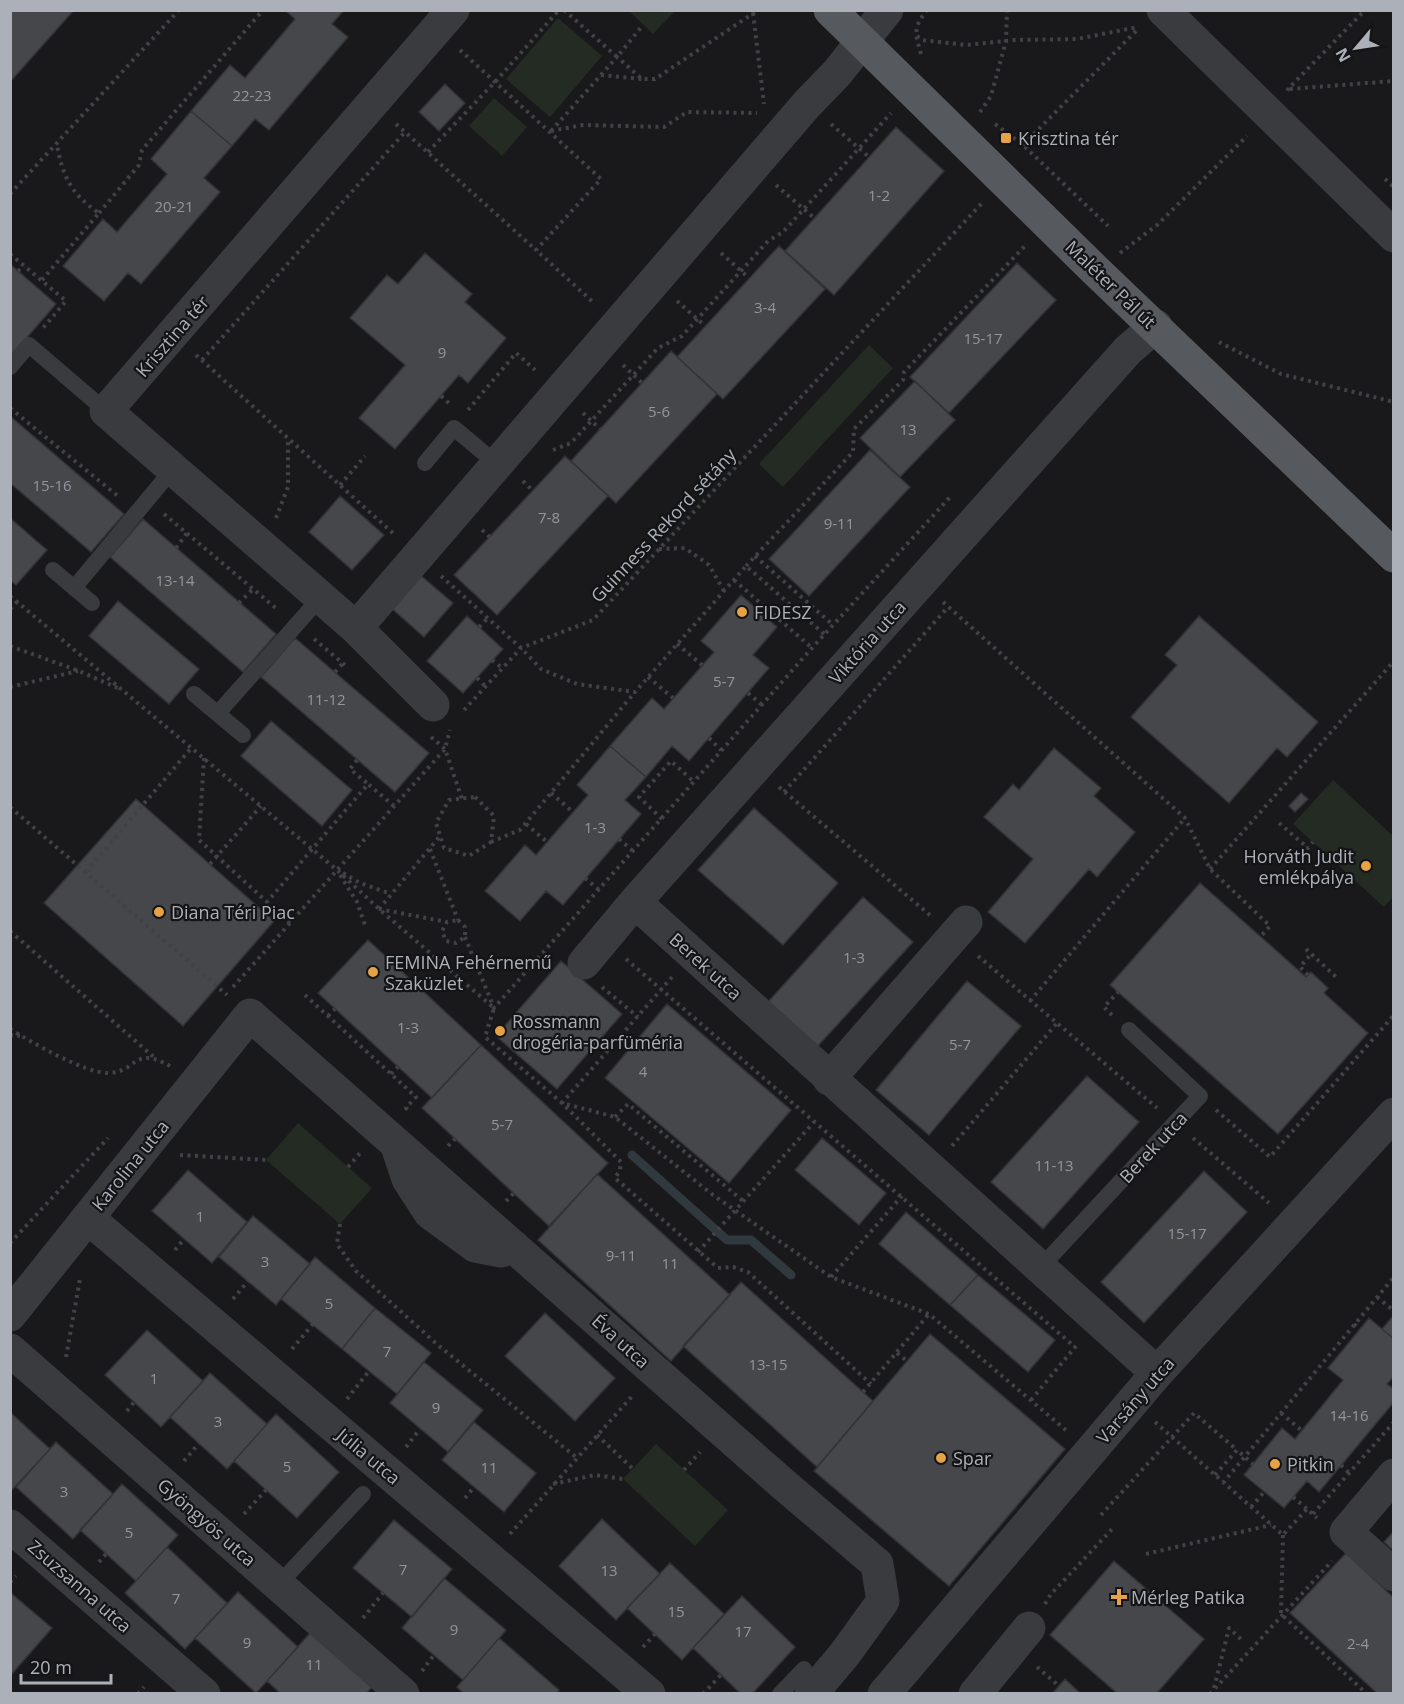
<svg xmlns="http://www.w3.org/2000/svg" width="1404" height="1704" viewBox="0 0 1404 1704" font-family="'Open Sans',sans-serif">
  <rect width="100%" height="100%" fill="#19191b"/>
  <!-- green -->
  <path fill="#232b23" d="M629 11H675L653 34Z
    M558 18 602 56 550 117 506 79Z
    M494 98 527 127 502 156 469 126Z
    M869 345 893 368 783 487 759 464Z
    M1333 780 1393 836V897L1384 907 1293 824Z
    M298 1123 372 1188 340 1224 266 1160Z
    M656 1444 728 1510 695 1546 623 1479Z"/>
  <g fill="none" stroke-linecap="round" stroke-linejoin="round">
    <!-- stream -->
    <path stroke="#2f393e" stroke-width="9" d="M632 1155 727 1240H751L791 1275"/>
  </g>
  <!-- building -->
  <path fill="#46474b" stroke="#333337" stroke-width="1.5" d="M10 10H74L10 82Z
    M285 10H344L332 24 348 37 269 130 255 119 232 146 191 111 230 65 245 78 295 19Z
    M445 84 465 103 439 131 419 112Z
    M191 111 232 146 204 178 220 192 141 284 128 273 104 301 63 266 103 219 117 232 167 174 151 159Z
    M896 127 944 171 834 295 785 251Z
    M779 246 825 289 723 399 677 357Z
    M425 253 472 294 465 302 506 338 468 383 459 375 395 449 359 418 405 365 350 318 387 275 398 284Z
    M1017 263 1056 300 949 413 910 377Z
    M10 264 56 304 10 357Z
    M671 351 717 394 616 503 571 461Z
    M915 381 955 420 900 477 860 438Z
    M10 416 124 514 91 552 10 483Z
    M870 450 910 487 809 596 769 559Z
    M565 456 608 496 497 615 454 575Z
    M340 496 384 535 352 570 309 532Z
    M10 518 47 550 16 585 10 580Z
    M143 519 276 634 243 672 110 557Z
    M419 574 453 603 424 637 390 607Z
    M741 595 777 627 753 655 769 668 689 761 672 746 646 777 610 746 652 698 664 709 714 652 701 641Z
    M118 601 199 669 169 704 89 636Z
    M467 616 503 649 463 693 427 661Z
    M1199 616 1318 722 1287 757 1277 748 1229 803 1131 717 1177 665 1165 655Z
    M295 638 429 753 395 792 261 677Z
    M271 721 352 790 322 826 241 756Z
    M610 746 646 777 625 800 641 814 563 905 546 891 520 921 485 891 525 845 536 855 588 795 577 785Z
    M1054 748 1101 788 1094 796 1135 832 1097 877 1089 869 1025 943 988 912 1033 859 984 817 1013 784 1019 790Z
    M1301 793 1308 799 1295 812 1289 806Z
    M136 799 274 921 183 1026 44 903Z
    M754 808 838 883 783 945 698 870Z
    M1200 883 1306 977 1311 972 1328 988 1324 993 1368 1033 1278 1134 1110 985Z
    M863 897 913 942 817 1047 768 1002Z
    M368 940 481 1045 432 1098 318 993Z
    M561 961 622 1014 557 1089 496 1036Z
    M967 981 1021 1026 929 1135 876 1090Z
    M667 1004 791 1110 729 1183 605 1078Z
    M481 1045 608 1163 549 1226 422 1108Z
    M1087 1076 1139 1122 1043 1229 991 1182Z
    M822 1138 886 1193 859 1225 795 1170Z
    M188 1170 247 1222 212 1263 152 1211Z
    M1204 1171 1247 1212 1144 1323 1101 1282Z
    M597 1174 730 1295 671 1361 538 1240Z
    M906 1212 978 1275 950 1305 879 1244Z
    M253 1216 310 1264 276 1305 219 1257Z
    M315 1257 375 1308 342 1349 281 1299Z
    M978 1275 1055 1340 1028 1372 950 1305Z
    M741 1282 873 1401 817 1467 683 1346Z
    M375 1308 431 1353 397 1394 342 1349Z
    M545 1313 615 1378 575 1421 505 1356Z
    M1394 1315V1339L1382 1329Z
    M1369 1318 1394 1339V1376L1387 1384 1394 1389V1402L1319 1492 1307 1481 1284 1508 1244 1475 1282 1428 1295 1439 1343 1380 1328 1368Z
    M147 1330 203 1381 161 1427 105 1375Z
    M930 1334 1065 1449 949 1586 814 1471Z
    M424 1362 483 1410 448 1452 390 1403Z
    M210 1373 267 1424 227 1469 170 1417Z
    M10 1412 50 1449 10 1492Z
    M276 1414 339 1472 297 1518 234 1461Z
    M474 1422 536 1473 504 1512 442 1460Z
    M56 1442 113 1494 73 1539 16 1487Z
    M122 1484 178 1535 136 1581 80 1530Z
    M602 1519 660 1574 616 1620 559 1566Z
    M394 1520 452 1569 412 1617 353 1568Z
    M1394 1531V1551L1384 1542Z
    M167 1547 227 1603 185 1649 125 1593Z
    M1346 1553 1394 1598V1694H1378L1290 1613Z
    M1114 1561 1204 1639 1156 1694H1118L1050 1635Z
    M670 1563 724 1614 682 1660 627 1608Z
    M444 1578 506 1630 463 1680 402 1628Z
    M238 1592 298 1647 256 1693 195 1638Z
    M12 1594 52 1628 10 1676V1596Z
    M742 1596 795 1647 752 1694H741L693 1648Z
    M311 1632 372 1687 366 1694H281L267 1681Z
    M499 1638 559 1690 556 1694H464L457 1687Z
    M1065 1679 1081 1694H1052Z"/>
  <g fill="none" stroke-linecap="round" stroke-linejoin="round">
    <!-- path -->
    <path stroke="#404246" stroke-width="4" stroke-dasharray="3 4.5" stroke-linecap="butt" d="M564 10 617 57 643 25
      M753 13 764 104
      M917 36 922 40 966 45 1015 40 1077 39 1138 27
      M460 50 601 179 536 250 595 304
      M921 54C915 33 913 28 927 10
      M601 75 642 79
      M1290 89 1394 81
      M1290 90 1288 89 1365 10
      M980 112 991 96 1006 41 1007 10
      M396 124 536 250
      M831 124 869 157
      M995 124 1023 145 1108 226
      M551 131 583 125 664 127 687 112 757 113
      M551 131 617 57 642 79H655L758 10
      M1023 145 1138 29
      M428 152 495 82 559 10
      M1385 179 1394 187
      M776 185 814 218
      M10 194 179 10
      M99 213 139 165 142 150 263 10
      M721 253 749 278
      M1120 253 1157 225 1247 136
      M10 254 66 301 43 328
      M18 271 24 266
      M42 280 99 213C71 194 63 177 57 145
      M677 301 705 326
      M1219 342 1281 374 1394 402
      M196 355 395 535
      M202 360 405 132
      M623 365 642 383
      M441 396 452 406
      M10 408 119 497
      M468 410 516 353 535 370
      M583 413 600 429
      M553 450 571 443 658 348 682 336 768 241 783 232 891 113
      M523 481 533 491
      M340 485 365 456
      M164 514 278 610
      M276 518 288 487V438
      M482 530 490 537
      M176 548 187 533
      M659 549 685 548 709 565 724 591
      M755 556 833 625
      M746 566 853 452 854 429 903 380 904 372 1025 246
      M441 576 521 648 541 669 577 684 635 692 746 566 824 634
      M734 580 812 648
      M10 596 337 870 379 909 494 1008 485 1037 562 1103 615 1117 713 1195 831 1277 929 1314 1067 1431
      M943 602 1185 818 1210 869 1270 926 1260 937
      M239 603 253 589
      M10 609 17 602
      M479 627 488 618
      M314 639 345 665
      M677 644 702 665
      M10 646 79 671 120 689
      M492 660 502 668
      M335 672 343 663
      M648 677 673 698
      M477 678 485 686
      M10 687 78 671
      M748 693 762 705
      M464 710 521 648 593 620 983 202
      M431 737 445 749 462 799
      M709 738 721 750
      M204 758 199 840 267 902
      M357 760 350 769 368 784
      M779 787 931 916
      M784 792 948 607
      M551 793 573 812
      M475 797 494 816 491 842 469 856 444 848 436 823 449 800Z
      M10 807 227 995
      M662 819 639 797 671 761 694 782
      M1279 823 1308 848
      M526 824 547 842
      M619 839 633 851
      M491 842 520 830 635 692
      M430 849 458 920
      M1302 855 1313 842
      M210 864 261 806
      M1210 869 1394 661
      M86 872 192 747
      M343 873 360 883 391 894
      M340 875 357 902 365 925
      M585 878 599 890
      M379 909 440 836
      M379 909 447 922
      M458 920 465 927V937L456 943 446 941 442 931 447 922Z
      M290 923 267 902 368 784 394 806
      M10 931 156 1059
      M465 937 494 1008 812 648 952 495
      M1306 949 1336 977
      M978 956 1157 1108
      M626 959 1075 1347
      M1308 975 1300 967 1311 954
      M672 977 562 1103 621 1162 620 1170 615 1178 718 1268 733 1267 748 1272 871 1384
      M233 987 445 749 450 730
      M602 987 638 1017
      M305 995 416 1097 406 1108 408 1110
      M1030 1001 1185 818
      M1112 1015 1104 1007 1118 992
      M328 1016 335 1009
      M10 1029C31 1042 86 1074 109 1073 137 1072 133 1045 170 1066
      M10 1035 20 1036
      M391 1074 398 1067
      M1216 1110 1270 1157 1394 1015
      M615 1117 628 1104 743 1201
      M1193 1138 1269 1203
      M448 1146 455 1139
      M952 1146 1057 1023
      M180 1155 266 1160
      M348 1167 361 1152
      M506 1201 514 1193
      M340 1224 337 1244 356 1271 439 1346 577 1458
      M10 1243 108 1138
      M175 1250 184 1239
      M698 1252 814 1122
      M831 1277 902 1196
      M1377 1297 1394 1311
      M233 1299 248 1281
      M1354 1324 1360 1329
      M292 1349 313 1324
      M897 1353 907 1361
      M66 1357 80 1279
      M863 1392 929 1314
      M347 1399 369 1371
      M1031 1400 1076 1346
      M127 1411 134 1402
      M1281 1413 1302 1431
      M1155 1422 1283 1535 1307 1509 1317 1518
      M597 1435 633 1469
      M406 1447 420 1429
      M184 1461 199 1443
      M1341 1465 1349 1473
      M684 1470 700 1452
      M1215 1475 1237 1450 1253 1464
      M1223 1483 1394 1277
      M553 1484 595 1475 623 1479
      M1293 1497 1307 1509
      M465 1498 474 1487
      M1251 1507 1264 1492
      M244 1514 266 1490
      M1313 1514 1394 1422
      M1101 1515 1194 1413 1237 1450
      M510 1534 634 1394
      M1283 1535 1281 1614 1367 1694
      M1146 1554 1271 1525
      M99 1562 106 1554
      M10 1582 16 1576
      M1045 1604 1051 1594 1115 1526
      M363 1618 383 1593
      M643 1647 655 1634
      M1037 1667 1059 1686
      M422 1671 434 1655
      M1214 1688 1229 1628 1244 1642
      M138 1694 144 1687
      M703 1694 721 1675
      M1210 1694 1332 1561"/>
    <!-- service -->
    <path stroke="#3a3b3f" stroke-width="16" d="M10 367 29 345 106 411
      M425 463 454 428 497 464
      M53 570 92 603
      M74 588 173 469
      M194 694 243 735
      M218 713 321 597
      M1040 1268 1200 1096 1129 1030
      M278 1585 363 1494
      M780 1694 804 1669"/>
    <!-- minor -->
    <path stroke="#3a3b3f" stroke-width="33" d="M453 10 106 411 356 628 807 104 837 73 887 10
      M1163 10 1394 236
      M356 628 433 705
      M635 902 1157 1373
      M584 963 635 902 1128 350 1156 326
      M829 1079 966 922
      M398 1149 408 1179 430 1213 475 1246 501 1251 514 1247
      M88 1218 649 1694
      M10 1315 250 1015 783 1484 877 1564 883 1601 844 1655 811 1694
      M10 1350 403 1694
      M1394 1475 1346 1532 1394 1575
      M10 1526 204 1694
      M884 1694 1157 1373 1394 1114
      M975 1694 1029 1628"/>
    <!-- primary -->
    <path stroke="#56595e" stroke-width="33" d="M830 10 1096 271 1394 556"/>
  </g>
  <!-- markers -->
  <g fill="#e5a346" stroke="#141416" stroke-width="2">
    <rect x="1000" y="132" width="12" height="12" rx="3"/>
    <circle cx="742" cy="612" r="6"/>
    <circle cx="1366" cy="866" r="6"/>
    <circle cx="159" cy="912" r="6"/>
    <circle cx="373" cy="972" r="6"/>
    <circle cx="500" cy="1031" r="6"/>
    <circle cx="941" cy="1458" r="6"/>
    <circle cx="1275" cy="1464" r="6"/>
    <path d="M1116 1588h6v6h6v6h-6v6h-6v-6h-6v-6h6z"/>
  </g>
  <g text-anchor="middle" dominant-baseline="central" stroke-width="4.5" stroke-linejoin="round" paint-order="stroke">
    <!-- number labels -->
    <g font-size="15" fill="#92969e">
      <text x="252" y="95">22-23</text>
      <text x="879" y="195">1-2</text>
      <text x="174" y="206">20-21</text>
      <text x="765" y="307">3-4</text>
      <text x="983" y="338">15-17</text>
      <text x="442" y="352">9</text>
      <text x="659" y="411">5-6</text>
      <text x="908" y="429">13</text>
      <text x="52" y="485">15-16</text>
      <text x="549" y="517">7-8</text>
      <text x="839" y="523">9-11</text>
      <text x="175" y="580">13-14</text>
      <text x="724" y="681">5-7</text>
      <text x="326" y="699">11-12</text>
      <text x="595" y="827">1-3</text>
      <text x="854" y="957">1-3</text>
      <text x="408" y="1027">1-3</text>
      <text x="960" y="1044">5-7</text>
      <text x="643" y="1071">4</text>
      <text x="502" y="1124">5-7</text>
      <text x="1054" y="1165">11-13</text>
      <text x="200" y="1216">1</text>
      <text x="1187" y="1233">15-17</text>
      <text x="621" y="1255">9-11</text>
      <text x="265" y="1261">3</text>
      <text x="670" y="1263">11</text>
      <text x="329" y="1303">5</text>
      <text x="387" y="1351">7</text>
      <text x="768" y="1364">13-15</text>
      <text x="154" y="1378">1</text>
      <text x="436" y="1407">9</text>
      <text x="1349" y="1415">14-16</text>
      <text x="218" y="1421">3</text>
      <text x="287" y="1466">5</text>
      <text x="489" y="1467">11</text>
      <text x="64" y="1491">3</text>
      <text x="129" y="1532">5</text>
      <text x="403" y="1569">7</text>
      <text x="609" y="1570">13</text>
      <text x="176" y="1598">7</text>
      <text x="676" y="1611">15</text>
      <text x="454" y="1629">9</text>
      <text x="743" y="1631">17</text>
      <text x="247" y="1642">9</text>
      <text x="1358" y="1643">2-4</text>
      <text x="314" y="1664">11</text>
    </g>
    <!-- poi labels -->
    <g font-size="18" fill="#acb1b9" stroke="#141416" text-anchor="start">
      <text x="1018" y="138">Krisztina tér</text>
      <text x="754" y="612">FIDESZ</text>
      <text x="1354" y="856" text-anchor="end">Horváth Judit<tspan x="1354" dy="21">emlékpálya</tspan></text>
      <text x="171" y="912">Diana Téri Piac</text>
      <text x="385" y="962">FEMINA Fehérnemű<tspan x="385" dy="21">Szaküzlet</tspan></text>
      <text x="512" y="1021">Rossmann<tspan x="512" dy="21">drogéria-parfüméria</tspan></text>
      <text x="953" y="1458">Spar</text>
      <text x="1287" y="1464">Pitkin</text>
      <text x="1131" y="1597">Mérleg Patika</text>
    </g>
    <!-- street labels -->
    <g font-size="18" fill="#acb1b9" stroke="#141416">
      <text transform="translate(1111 284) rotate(44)">Maléter Pál út</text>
      <text transform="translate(172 336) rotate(-49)">Krisztina tér</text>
      <text transform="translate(663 525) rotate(-47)">Guinness Rekord sétány</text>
      <text transform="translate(867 642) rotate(-48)">Viktória utca</text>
      <text transform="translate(706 966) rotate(42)">Berek utca</text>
      <text transform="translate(1153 1147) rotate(-47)">Berek utca</text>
      <text transform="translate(130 1165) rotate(-51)">Karolina utca</text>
      <text transform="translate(621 1341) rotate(42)">Éva utca</text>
      <text transform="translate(1135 1400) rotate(-49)">Varsány utca</text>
      <text transform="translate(369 1456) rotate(40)">Júlia utca</text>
      <text transform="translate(207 1522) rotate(41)">Gyöngyös utca</text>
      <text transform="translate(80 1586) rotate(41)">Zsuzsanna utca</text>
    </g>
  </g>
  <!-- border -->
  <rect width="1404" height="1704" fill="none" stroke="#acb1b9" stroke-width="24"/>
  <!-- north arrow -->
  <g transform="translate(1356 48) rotate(241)" stroke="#141416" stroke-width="4.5" paint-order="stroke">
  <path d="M0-4.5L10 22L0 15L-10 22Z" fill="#acb1b9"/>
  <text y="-9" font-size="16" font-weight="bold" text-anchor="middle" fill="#acb1b9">N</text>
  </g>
  <!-- scale -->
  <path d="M21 1674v9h90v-9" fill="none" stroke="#acb1b9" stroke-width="3"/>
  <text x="30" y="1674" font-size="18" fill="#acb1b9" stroke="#141416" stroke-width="4.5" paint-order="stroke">20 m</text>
</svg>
